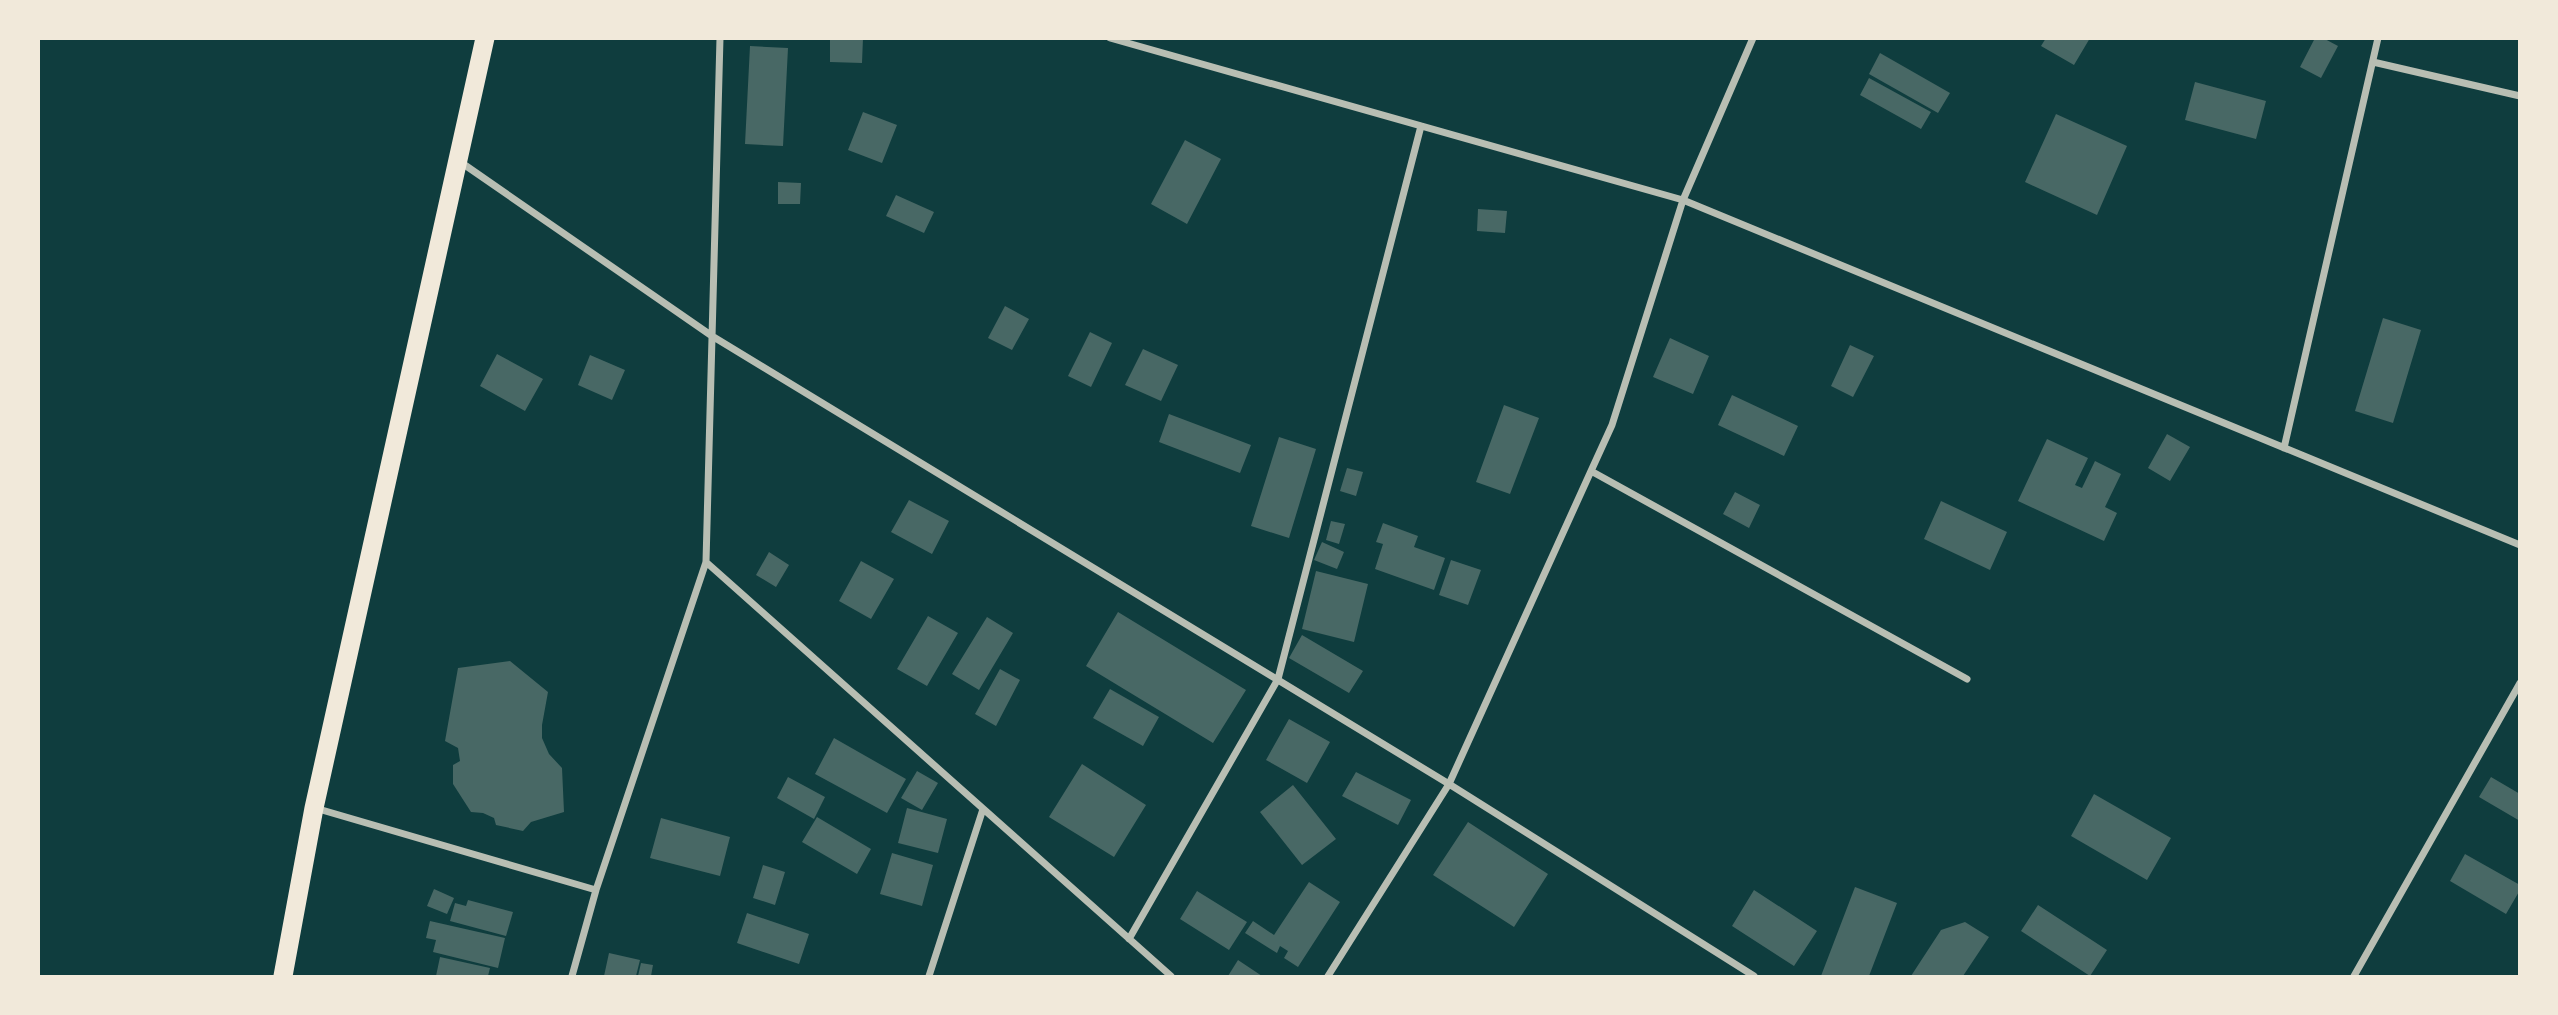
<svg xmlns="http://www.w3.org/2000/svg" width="2558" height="1015" viewBox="0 0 2558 1015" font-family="'Noto Sans',sans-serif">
  <rect width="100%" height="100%" fill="#0f3d3e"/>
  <!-- building -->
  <path fill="#486865" d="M830 38H863L862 63 830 62Z
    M2046 38H2090L2074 65 2041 46Z
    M2315 38H2323L2338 46 2321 78 2300 67Z
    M750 46 788 48 783 146 745 144Z
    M1880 53 1950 93 1938 113 1869 74Z
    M1869 78 1931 112 1921 129 1860 95Z
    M2195 82 2266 101 2256 139 2185 120Z
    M863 112 897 125 882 163 848 150Z
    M2056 114 2127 146 2097 215 2025 182Z
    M1185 140 1221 159 1187 224 1151 204Z
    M778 182 801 183 800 204H778Z
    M896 195 934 212 924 233 886 216Z
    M1478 209 1507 211 1505 233 1477 231Z
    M1005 306 1029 319 1012 350 988 338Z
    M2383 318 2421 330 2393 423 2355 411Z
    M1090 332 1112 343 1091 387 1068 376Z
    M1670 338 1709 356 1693 394 1653 377Z
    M1850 345 1874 356 1853 397 1831 386Z
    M1143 349 1178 365 1161 401 1125 385Z
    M497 354 543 379 525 411 480 386Z
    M590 355 625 370 612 400 578 385Z
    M1732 395 1798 426 1784 456 1718 425Z
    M1504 405 1539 418 1510 494 1476 482Z
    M1169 414 1251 445 1240 473 1159 442Z
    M2167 434 2190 447 2170 481 2148 468Z
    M1279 437 1316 449 1289 538 1251 526Z
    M2047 439 2088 458 2075 485 2082 488 2095 461 2121 474 2105 507 2117 513 2104 541 2018 501Z
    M1347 468 1363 472 1356 496 1340 491Z
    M1735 492 1760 505 1749 528 1723 514Z
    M909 500 949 521 932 554 891 532Z
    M1941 501 2007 532 1990 570 1924 539Z
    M1331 521 1345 524 1339 544 1326 540Z
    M1383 523 1418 536 1414 547 1445 558 1434 590 1375 569 1383 544 1376 542Z
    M1322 542 1344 552 1337 569 1314 560Z
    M769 552 789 565 776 587 756 575Z
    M1451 560 1481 570 1468 605 1439 595Z
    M861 561 894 579 871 619 839 601Z
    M1316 571 1368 584 1354 642 1302 629Z
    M1118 612 1246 690 1213 743 1086 666Z
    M928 616 958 633 927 686 897 669Z
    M987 617 1013 633 979 690 952 674Z
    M1302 635 1363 671 1349 693 1289 658Z
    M510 661 548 692 542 725V738L549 754 562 768 564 812 531 822 523 831 496 825 494 818 483 813 471 812 453 784V765L460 761 458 748 445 741 458 668Z
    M1000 669 1020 680 996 726 975 714Z
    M1110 689 1159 717 1143 746 1093 718Z
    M1289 719 1330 742 1307 783 1266 760Z
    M834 738 906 779 887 813 815 774Z
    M1082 764 1146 805 1114 857 1049 817Z
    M917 771 938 783 922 810 901 798Z
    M1356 772 1411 800 1398 825 1342 796Z
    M788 777 825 797 814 819 777 798Z
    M2491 777 2520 794V821L2479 797Z
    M1293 785 1336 839 1302 865 1260 812Z
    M2094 794 2171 838 2147 880 2071 836Z
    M907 808 947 819 938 853 898 843Z
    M817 817 871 849 857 874 802 842Z
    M661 818 730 837 720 876 650 858Z
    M1468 822 1548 874 1514 927 1433 875Z
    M892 853 933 865 922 906 880 894Z
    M2465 854 2520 885V890L2506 914 2450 881Z
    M763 865 785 872 775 905 753 898Z
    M1309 882 1340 902 1298 967 1284 958 1288 951 1280 946 1277 953 1245 933 1253 921 1274 935Z
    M1855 887 1897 903 1869 976H1821Z
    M434 889 454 898 447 914 427 906Z
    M1754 890 1817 931 1794 966 1732 926Z
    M1197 891 1247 922 1229 950 1180 919Z
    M468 900 513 912 506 936 450 921 455 903 466 906Z
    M2038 905 2107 950 2090 976 2021 931Z
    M747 913 809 934 799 964 737 943Z
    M430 921 505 938 498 968 433 952 436 940 426 938Z
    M1965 922 1989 937 1963 976H1911L1941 930Z
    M609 953 640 960 636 976H604Z
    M440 957 490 968 488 976H436Z
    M1238 960 1262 976H1228Z
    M641 963 653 965 651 976H638Z"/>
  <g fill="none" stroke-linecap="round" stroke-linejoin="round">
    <!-- minor -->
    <path stroke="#b8beb3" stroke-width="7" d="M1110 38 1683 200 2520 545
      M2373 62 2520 96
      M459 161 712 336 1449 784 1754 976
      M2284 448 2378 38
      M1591 471 1967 679
      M706 562 1171 976
      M315 808 596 890
      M1129 939 1278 679 1421 126
      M572 976 596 890 706 562 720 38
      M929 976 983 809
      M1328 976 1449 784 1591 471 1612 425 1683 200 1753 38
      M2354 976 2520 683"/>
    <!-- trunk -->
    <path stroke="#f1e9da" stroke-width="19" d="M283 976 314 808 485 38"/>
  </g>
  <!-- border -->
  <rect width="2558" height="1015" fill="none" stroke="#f1e9da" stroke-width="80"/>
</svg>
